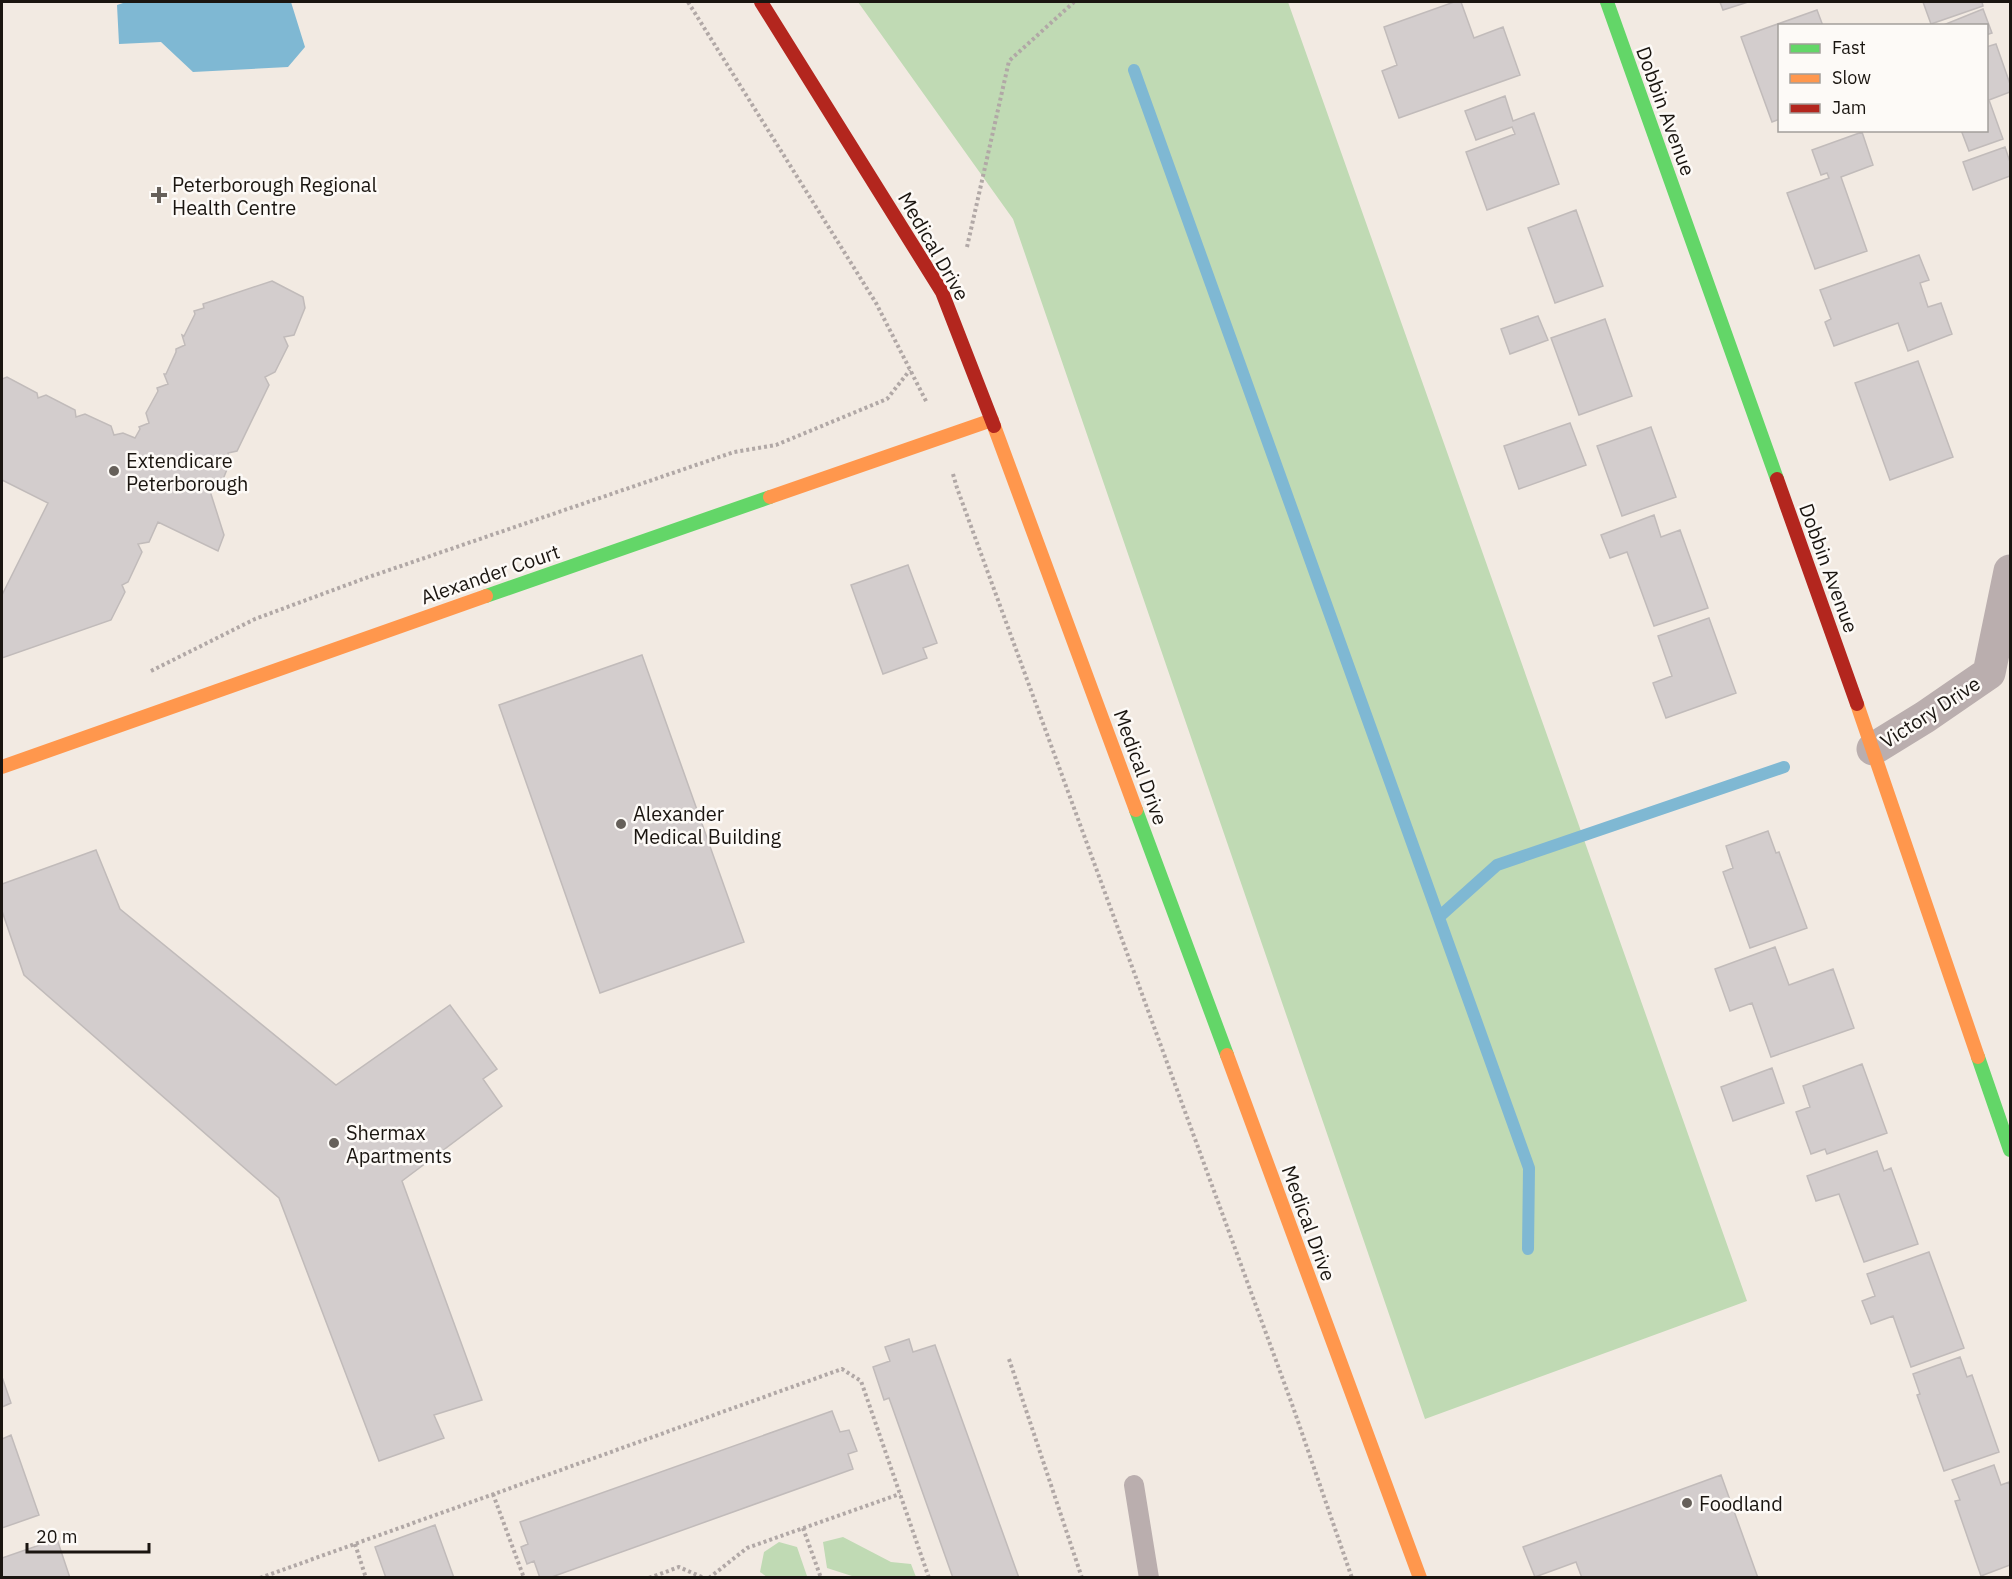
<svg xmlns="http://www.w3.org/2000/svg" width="2012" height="1579" viewBox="0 0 2012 1579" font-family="'IBM Plex Sans',sans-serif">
  <rect width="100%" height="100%" fill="#f2eae2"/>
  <!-- green -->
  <path fill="#c0dab4" d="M858 2H1288L1747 1301 1425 1419 1013 219Z
    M843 1537 891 1562 911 1564 916 1577H855L827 1568 823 1542Z
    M779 1542 797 1547 807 1576 801 1578 767 1577 760 1572 764 1552Z"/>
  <!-- water -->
  <path fill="#7fb8d3" d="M126 2H291L305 47 288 67 193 72 161 42 119 44 117 5Z"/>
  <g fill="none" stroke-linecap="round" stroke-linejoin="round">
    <!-- stream -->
    <path stroke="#7fb8d3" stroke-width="12" d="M1134 70 1529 1168 1528 1249
      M1439 917 1497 865 1784 767"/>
  </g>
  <!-- building -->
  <path fill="#d3cdcd" stroke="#c1bbba" stroke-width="1.5" d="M1454 2H1461L1474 38 1503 27 1520 75 1399 118 1382 71 1397 65 1384 27Z
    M1720 2H1748L1723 10Z
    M1923 2H1982L1983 6 1931 24Z
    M1983 9 1992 33 1986 35V26H1941Z
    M1817 10 1823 26H1780V119L1772 122 1741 37Z
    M1996 44 2010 84V92L1989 100 2003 139 1969 151 1961 130H1986V47Z
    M1505 96 1513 121 1534 113 1559 184 1487 210 1466 152 1515 134 1512 127 1476 140 1465 111Z
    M1862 132 1873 165 1841 177 1867 251 1815 269 1787 193 1829 178 1827 173 1821 175 1812 150Z
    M2005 147 2010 162V176L1973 190 1963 162Z
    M1576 210 1603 286 1555 303 1528 228Z
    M1919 255 1929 280 1920 283 1928 307 1941 303 1952 334 1908 351 1898 323 1834 346 1825 322 1831 319 1820 290Z
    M272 281 303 297 305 308 294 335 284 337 288 346 275 372 265 377 269 385 237 451 228 453 230 462 219 489 210 491 224 535 218 551 158 522 149 542 138 544 142 552 128 582 122 585 125 592 111 620 2 658V595L48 503 2 480V379L7 377 37 393 38 398 46 395 75 410 76 417 85 414 111 426 114 435 123 433 135 438 140 429 139 427 149 423 146 413 158 391 157 388 168 384 164 374H166L176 352V349L185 345 182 335 184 336 195 314 194 311 204 308 203 304Z
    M1538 316 1548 340 1510 354 1501 329Z
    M1605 319 1632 396 1579 415 1551 338Z
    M1918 361 1953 457 1890 480 1855 383Z
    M1570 423 1586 465 1519 489 1504 446Z
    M1651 427 1676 497 1622 516 1597 446Z
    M1654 515 1661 537 1680 530 1708 608 1654 626 1627 552 1610 558 1601 535Z
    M908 565 937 643 923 648 927 658 883 674 851 585Z
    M1709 618 1736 693 1666 718 1653 683 1672 676 1658 636Z
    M642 655 744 942 600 993 499 705Z
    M1768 831 1776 853 1779 852 1807 928 1750 948 1723 872 1733 868 1726 846Z
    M96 850 120 909 336 1085 450 1005 497 1069 483 1079 502 1106 402 1181 482 1400 434 1415 444 1438 379 1461 279 1198 24 975 2 911V884Z
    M1775 947 1789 985 1833 969 1854 1028 1771 1057 1752 1003 1730 1011 1715 969Z
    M1862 1064 1887 1133 1827 1154 1825 1149 1811 1154 1796 1112 1810 1107 1803 1086Z
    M1772 1068 1784 1103 1733 1121 1721 1087Z
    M1877 1151 1884 1171 1891 1168 1918 1244 1864 1262 1839 1194 1816 1201 1807 1176Z
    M1929 1252 1964 1348 1911 1367 1893 1316 1871 1324 1862 1301 1875 1296 1867 1274Z
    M909 1339 913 1352 935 1345 1019 1578H953L889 1398 884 1400 873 1367 890 1361 885 1347Z
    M1960 1357 1967 1377 1972 1375 1999 1452 1944 1471 1917 1395 1920 1394 1913 1374Z
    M2 1377 11 1403 2 1407Z
    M832 1411 840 1432 849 1430 857 1451 848 1454 853 1469 549 1578H540L534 1561 527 1564 521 1547 528 1544 520 1522Z
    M11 1435 39 1515 2 1528V1439Z
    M1994 1465 2001 1485 2009 1482 2010 1487V1565L1981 1576 1955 1501 1960 1500 1952 1480Z
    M1721 1475 1758 1578H1582L1576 1562 1535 1577 1523 1547Z
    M435 1525 454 1578H386L375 1547Z
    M57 1539 70 1578H2V1558Z"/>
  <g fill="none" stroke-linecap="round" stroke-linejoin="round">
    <!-- path -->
    <path stroke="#b1a8a6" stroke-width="4" stroke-dasharray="3 3" stroke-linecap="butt" d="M688 2 876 303 927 403
      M967 247 1009 61 1074 2
      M953 474 957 488 1293 1407 1352 1578
      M151 671 255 619 363 579 734 452 776 445 887 399 910 370
      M1009 1359 1082 1578
      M493 1494 524 1578
      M803 1528 821 1578
      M355 1544 366 1578
      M260 1578 842 1369 861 1381 929 1578
      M649 1578 679 1567 704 1578
      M709 1578 747 1548 900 1494"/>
    <!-- lane -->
    <path stroke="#baaeae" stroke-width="20" d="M1134 1485 1149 1578"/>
    <!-- street -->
    <path stroke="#baaeae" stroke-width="33" d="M1873 749 1925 717 1989 673 2010 571"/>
    <!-- fast -->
    <path stroke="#63d668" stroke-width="14" d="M1607 2 1777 479
      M486 596 770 497
      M1136 810 1227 1055
      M1978 1057 2010 1150"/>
    <!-- slow -->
    <path stroke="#ff974d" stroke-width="14" d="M994 426 1136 810
      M770 497 992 420
      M1857 704 1978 1057
      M2 767 486 596
      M1227 1055 1420 1578"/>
    <!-- jam -->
    <path stroke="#b3261e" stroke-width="14" d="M761 2 942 292 994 426
      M1777 479 1857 704"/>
  </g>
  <!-- markers -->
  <g fill="#66605a" stroke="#fdfaf7" stroke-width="2">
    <path d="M156 186h6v6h6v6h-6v6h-6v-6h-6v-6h6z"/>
    <circle cx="114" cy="471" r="6"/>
    <circle cx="621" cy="824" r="6"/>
    <circle cx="334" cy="1143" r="6"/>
    <circle cx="1687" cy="1503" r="6"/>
  </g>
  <g text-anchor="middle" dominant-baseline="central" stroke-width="5" stroke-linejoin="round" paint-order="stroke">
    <!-- street labels -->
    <g font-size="20" fill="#1a1510" stroke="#fdfaf7">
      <text transform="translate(1666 111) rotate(70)">Dobbin Avenue</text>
      <text transform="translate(934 246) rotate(60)">Medical Drive</text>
      <text transform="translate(1829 568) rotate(70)">Dobbin Avenue</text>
      <text transform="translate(490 574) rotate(-19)">Alexander Court</text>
      <text transform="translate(1930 712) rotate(-33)">Victory Drive</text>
      <text transform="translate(1141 767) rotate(70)">Medical Drive</text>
      <text transform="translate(1309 1223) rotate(70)">Medical Drive</text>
    </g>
    <!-- poi labels -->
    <g font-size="20" fill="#1a1510" stroke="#fdfaf7" text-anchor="start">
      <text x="172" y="184">Peterborough Regional<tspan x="172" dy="23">Health Centre</tspan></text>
      <text x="126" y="460">Extendicare<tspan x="126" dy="23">Peterborough</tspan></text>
      <text x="633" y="813">Alexander<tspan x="633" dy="23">Medical Building</tspan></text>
      <text x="346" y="1132">Shermax<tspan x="346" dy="23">Apartments</tspan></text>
      <text x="1699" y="1503">Foodland</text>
    </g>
  </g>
  <!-- border -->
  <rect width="2012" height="1579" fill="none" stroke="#1a1510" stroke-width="6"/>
  <!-- legend -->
  <rect x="1778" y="24" width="210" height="108" fill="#fdfaf7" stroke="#a29e9b" stroke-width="1.5"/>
  <rect x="1790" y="44" width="30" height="9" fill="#63d668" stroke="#a29e9b" stroke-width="1.5"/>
  <text x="1832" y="54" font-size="18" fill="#1a1510">Fast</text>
  <rect x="1790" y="74" width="30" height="9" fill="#ff974d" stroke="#a29e9b" stroke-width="1.5"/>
  <text x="1832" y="84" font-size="18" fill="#1a1510">Slow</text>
  <rect x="1790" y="104" width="30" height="9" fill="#b3261e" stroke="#a29e9b" stroke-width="1.5"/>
  <text x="1832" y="114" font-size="18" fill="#1a1510">Jam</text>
  <!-- scale -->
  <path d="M27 1543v9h122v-9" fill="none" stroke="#1a1510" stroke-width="3"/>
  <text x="36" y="1543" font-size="18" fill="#1a1510" stroke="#fdfaf7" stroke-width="4.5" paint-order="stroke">20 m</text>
</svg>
